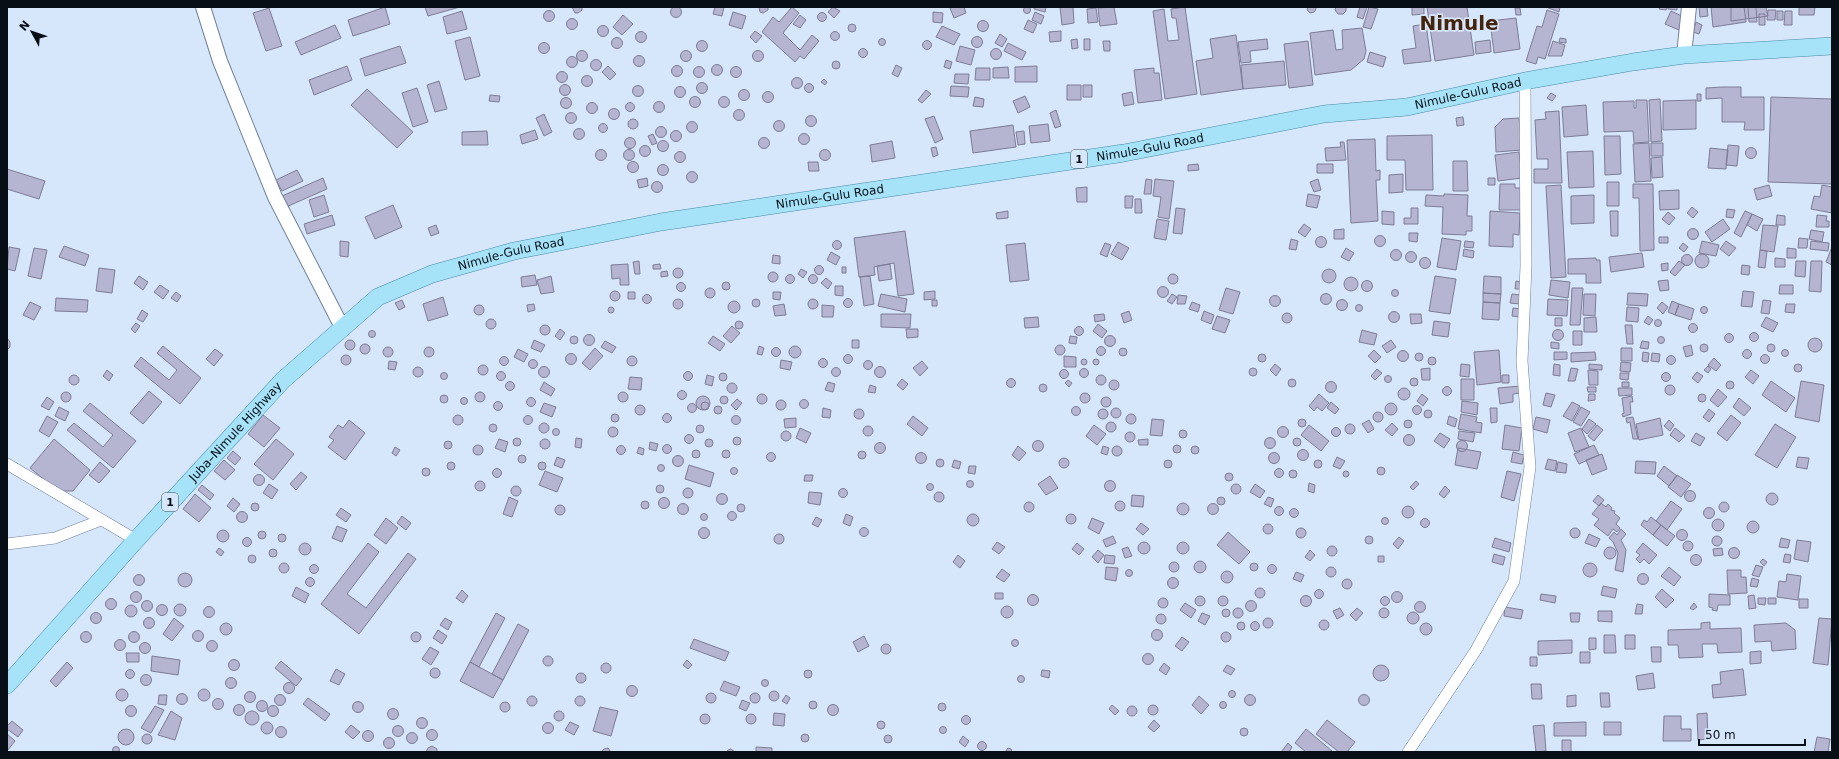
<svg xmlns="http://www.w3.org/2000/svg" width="1839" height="759" viewBox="0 0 1839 759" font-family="'DejaVu Sans',sans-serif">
  <rect width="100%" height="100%" fill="#d6e6fb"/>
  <!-- building -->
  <path fill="#b5b4d1" stroke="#7e7c97" d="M1023.5 10a3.5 3.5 0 1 1 7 0a3.5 3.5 0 1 1-7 0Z
    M670.5 12a5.5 5.5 0 1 1 11 0a5.5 5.5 0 1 1-11 0Z
    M385 7 390 24 353 36 348 20Z
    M425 7H460L428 16Z
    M572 7H582V10L578 13H575Z
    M715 7H724L722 16 713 14Z
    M759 7H768V10L763 13 760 12Z
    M792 7 799 13 783 33 800 50 812 35 819 41 804 59 800 56 795 62 762 32 773 17 779 22Z
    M833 7 840 11 834 18 828 12Z
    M953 7H964L966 13 954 18 950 8Z
    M1034 7H1046L1045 12 1034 9Z
    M1060 7H1073L1074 23 1062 25Z
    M1114 7 1117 24 1100 26 1098 8Z
    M1185 7 1197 94 1165 99 1153 11 1164 9 1168 41 1179 40 1176 18H1172L1171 9Z
    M1308 7H1316V9L1314 12 1310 13 1307 10Z
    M1336 7H1346V11L1343 14H1338L1335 10Z
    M1360 7H1367L1363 19 1357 17Z
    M1369 7 1378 9 1371 29 1363 27Z
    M1412 7H1424V14L1412 15Z
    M1427 7H1467L1474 55 1435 61Z
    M1546 7H1560L1559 12Z
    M1660 7H1667L1666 10 1659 9Z
    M1668 7H1677V10L1668 9Z
    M1699 7H1707L1708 16 1700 17Z
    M1711 7H1744L1746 22 1713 27Z
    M1731 7H1766L1768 16 1731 21Z
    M1748 7H1756L1757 22H1749Z
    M1799 7H1815L1814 15H1799Z
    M269 8 282 46 266 51 253 13Z
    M1096 8 1098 22 1088 23 1087 9Z
    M1515 8H1520L1521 15H1516Z
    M1547 10 1559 14 1545 59 1538 57 1536 64 1526 61 1537 26 1542 27Z
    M1768 10H1776L1775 20H1767Z
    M543.5 16a5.5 5.5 0 1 1 11 0a5.5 5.5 0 1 1-11 0Z
    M462 11 467 29 447 34 443 17Z
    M1671 11 1684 17 1679 30 1665 24Z
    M1777 11H1783V20H1777Z
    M1785 11H1792V25H1784Z
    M733 12 746 16 742 29 729 25Z
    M933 12 943 13 942 23 933 22Z
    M1035 12 1044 16 1041 24 1032 20Z
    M817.5 17a4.5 4.5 0 1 1 9 0a4.5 4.5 0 1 1-9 0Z
    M1759 14H1765V25H1759Z
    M623 15 633 24 622 35 613 27Z
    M800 15 806 20 800 28 793 24Z
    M1516 18 1520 49 1494 53 1490 21Z
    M566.5 24a5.5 5.5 0 1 1 11 0a5.5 5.5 0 1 1-11 0Z
    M1028 20 1037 24 1033 33 1024 29Z
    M977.5 26a5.5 5.5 0 1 1 11 0a5.5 5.5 0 1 1-11 0Z
    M1696 22 1702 25 1699 34 1693 32Z
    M848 28a4 4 0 1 1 8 0a4 4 0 1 1-8 0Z
    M1426 24 1431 61 1404 64 1402 50 1416 48 1413 26Z
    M335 25 341 38 301 55 295 42Z
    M597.5 31a5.5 5.5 0 1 1 11 0a5.5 5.5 0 1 1-11 0Z
    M942 26 960 34 954 45 936 37Z
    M1362 28 1366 51 1364 59 1351 70 1315 75 1310 33 1333 30 1336 50 1343 49 1342 30Z
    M755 31 762 36 756 43 750 37Z
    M1061 31V41L1050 42 1049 32Z
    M830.5 36a4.5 4.5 0 1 1 9 0a4.5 4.5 0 1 1-9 0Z
    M635.5 37a5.5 5.5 0 1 1 11 0a5.5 5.5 0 1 1-11 0Z
    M1000 34 1007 39 1002 47 995 43Z
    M1236 35 1243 89 1201 95 1196 61 1213 58 1210 39Z
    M971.5 42a5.5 5.5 0 1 1 11 0a5.5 5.5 0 1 1-11 0Z
    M470 37 480 76 465 80 455 41Z
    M611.5 43a5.5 5.5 0 1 1 11 0a5.5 5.5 0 1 1-11 0Z
    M1560 38 1566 39V43L1559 42Z
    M878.5 42a3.5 3.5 0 1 1 7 0a3.5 3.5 0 1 1-7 0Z
    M1077 39 1078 48 1072 49 1071 40Z
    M1084 39H1090V50H1084Z
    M1267 39 1268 49 1250 51 1251 62 1241 63 1238 42Z
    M1490 40 1491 52 1476 54 1475 42Z
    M922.5 45a4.5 4.5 0 1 1 9 0a4.5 4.5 0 1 1-9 0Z
    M696.5 46a5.5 5.5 0 1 1 11 0a5.5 5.5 0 1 1-11 0Z
    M1103 41H1110V51H1104Z
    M1308 41 1313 85 1289 88 1284 44Z
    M1553 41 1565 45 1562 56H1548Z
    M538.5 48a5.5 5.5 0 1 1 11 0a5.5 5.5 0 1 1-11 0Z
    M1008 43 1026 52 1022 60 1004 51Z
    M400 46 406 63 365 76 360 59Z
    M960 46 975 50 971 65 956 61Z
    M858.5 53a4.5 4.5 0 1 1 9 0a4.5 4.5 0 1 1-9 0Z
    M990.5 54a5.5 5.5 0 1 1 11 0a5.5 5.5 0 1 1-11 0Z
    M680.5 56a5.5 5.5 0 1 1 11 0a5.5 5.5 0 1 1-11 0Z
    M576.5 56a5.5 5.5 0 1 1 11 0a5.5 5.5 0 1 1-11 0Z
    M752.5 56a5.5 5.5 0 1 1 11 0a5.5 5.5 0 1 1-11 0Z
    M1370 52 1386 57 1383 67 1367 62Z
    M633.5 61a5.5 5.5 0 1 1 11 0a5.5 5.5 0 1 1-11 0Z
    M566.5 62a5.5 5.5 0 1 1 11 0a5.5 5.5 0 1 1-11 0Z
    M590.5 65a5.5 5.5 0 1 1 11 0a5.5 5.5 0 1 1-11 0Z
    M946 60 952 62 950 69 944 67Z
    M832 65a4 4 0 1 1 8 0a4 4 0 1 1-8 0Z
    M1284 61 1286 85 1243 89 1241 65Z
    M711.5 70a5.5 5.5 0 1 1 11 0a5.5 5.5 0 1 1-11 0Z
    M896 65 902 68 898 77 892 74Z
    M671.5 71a5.5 5.5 0 1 1 11 0a5.5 5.5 0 1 1-11 0Z
    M347 66 352 80 314 95 309 80Z
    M608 66 616 74 610 80 602 72Z
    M1037 66V82H1015V67Z
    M693.5 72a5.5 5.5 0 1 1 11 0a5.5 5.5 0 1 1-11 0Z
    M730.5 72a5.5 5.5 0 1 1 11 0a5.5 5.5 0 1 1-11 0Z
    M1008 67 1009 78H993V68Z
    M976 68H990V80H975Z
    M1154 68V73H1159L1162 100 1138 103 1134 70Z
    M556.5 77a5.5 5.5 0 1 1 11 0a5.5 5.5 0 1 1-11 0Z
    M955 74H969L968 84 954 83Z
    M581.5 81a5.5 5.5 0 1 1 11 0a5.5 5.5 0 1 1-11 0Z
    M791.5 83a5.5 5.5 0 1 1 11 0a5.5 5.5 0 1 1-11 0Z
    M824 79 827 82 825 85 821 82Z
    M439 81 447 109 435 112 427 85Z
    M696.5 88a5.5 5.5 0 1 1 11 0a5.5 5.5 0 1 1-11 0Z
    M804.5 88a4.5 4.5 0 1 1 9 0a4.5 4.5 0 1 1-9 0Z
    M559.5 90a5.5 5.5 0 1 1 11 0a5.5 5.5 0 1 1-11 0Z
    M1067 85H1081V100H1067Z
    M1083 85H1092V97H1083Z
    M632.5 91a5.5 5.5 0 1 1 11 0a5.5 5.5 0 1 1-11 0Z
    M951 86 969 87 968 97 950 96Z
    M674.5 92a5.5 5.5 0 1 1 11 0a5.5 5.5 0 1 1-11 0Z
    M1722 87H1741V97H1764V130H1744L1745 122H1722V98L1706 99V88Z
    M417 88 428 122 413 127 402 93Z
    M367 89 413 132 397 148 351 105Z
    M738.5 95a5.5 5.5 0 1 1 11 0a5.5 5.5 0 1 1-11 0Z
    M926 90 931 94 922 103 918 100Z
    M762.5 97a5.5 5.5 0 1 1 11 0a5.5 5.5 0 1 1-11 0Z
    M1132 92 1134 104 1124 106 1122 94Z
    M1551 93 1556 96 1552 101 1547 98Z
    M1697 94H1701V101H1697Z
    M490 95 500 96 499 102 489 101Z
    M1025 96 1030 107 1018 113 1013 101Z
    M689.5 102a5.5 5.5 0 1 1 11 0a5.5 5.5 0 1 1-11 0Z
    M718.5 102a5.5 5.5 0 1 1 11 0a5.5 5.5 0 1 1-11 0Z
    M975 97 984 99 983 107 973 106Z
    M1771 97 1832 99V184L1768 182Z
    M560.5 103a5.5 5.5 0 1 1 11 0a5.5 5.5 0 1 1-11 0Z
    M1660 99 1662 141 1651 142 1649 100Z
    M1636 100H1647L1649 142 1634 143 1633 131 1604 132 1603 102 1634 101V108H1636Z
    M1696 100V129L1663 130V101Z
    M653.5 107a5.5 5.5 0 1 1 11 0a5.5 5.5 0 1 1-11 0Z
    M625.5 107a4.5 4.5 0 1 1 9 0a4.5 4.5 0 1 1-9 0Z
    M586.5 108a5.5 5.5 0 1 1 11 0a5.5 5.5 0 1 1-11 0Z
    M1586 105 1588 135 1564 137 1562 107Z
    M608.5 114a5.5 5.5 0 1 1 11 0a5.5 5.5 0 1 1-11 0Z
    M733.5 115a5.5 5.5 0 1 1 11 0a5.5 5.5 0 1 1-11 0Z
    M1056 110 1061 126 1055 128 1050 113Z
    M1559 111 1562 183H1534V169H1548V159H1537L1535 120 1546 119 1545 112Z
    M565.5 118a5.5 5.5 0 1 1 11 0a5.5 5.5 0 1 1-11 0Z
    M544 114 552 132 544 136 536 118Z
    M805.5 121a5.5 5.5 0 1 1 11 0a5.5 5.5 0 1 1-11 0Z
    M934 116 943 139 935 143 925 119Z
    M1463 117 1464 125 1457 126 1456 118Z
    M1519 118 1522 150 1496 152 1495 127 1503 119Z
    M628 124a5 5 0 1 1 10 0a5 5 0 1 1-10 0Z
    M773.5 126a5.5 5.5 0 1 1 11 0a5.5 5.5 0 1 1-11 0Z
    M686.5 127a5.5 5.5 0 1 1 11 0a5.5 5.5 0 1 1-11 0Z
    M598.5 128a4.5 4.5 0 1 1 9 0a4.5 4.5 0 1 1-9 0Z
    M1048 124 1050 141 1031 143 1029 126Z
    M1013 125 1016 147 973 153 970 131Z
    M655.5 132a5.5 5.5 0 1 1 11 0a5.5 5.5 0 1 1-11 0Z
    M573.5 134a5.5 5.5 0 1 1 11 0a5.5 5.5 0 1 1-11 0Z
    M535 130 538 139 522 144 520 135Z
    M670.5 136a5.5 5.5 0 1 1 11 0a5.5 5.5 0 1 1-11 0Z
    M487 131 488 145H462V132Z
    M1024 131 1025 144 1018 145 1016 132Z
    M798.5 139a5.5 5.5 0 1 1 11 0a5.5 5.5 0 1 1-11 0Z
    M653 134 657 143 652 145 648 136Z
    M1432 135 1433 190H1406L1405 160H1387V136Z
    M1604 136H1620L1621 174 1605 175Z
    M624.5 143a5.5 5.5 0 1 1 11 0a5.5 5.5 0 1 1-11 0Z
    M758.5 143a5.5 5.5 0 1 1 11 0a5.5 5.5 0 1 1-11 0Z
    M1375 139 1376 171 1380 170V180H1376L1378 221 1351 223 1347 140Z
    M657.5 146a5.5 5.5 0 1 1 11 0a5.5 5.5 0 1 1-11 0Z
    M892 141 895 158 872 162 870 145Z
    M1340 142H1344L1346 160 1326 161 1325 148 1341 147Z
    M1649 143 1651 181 1635 182 1633 144Z
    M1651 143H1663V156H1651Z
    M1728 145 1739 146 1737 166 1726 165Z
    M639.5 151a5.5 5.5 0 1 1 11 0a5.5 5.5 0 1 1-11 0Z
    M936 147 938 155 933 157 931 148Z
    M1745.5 153a5.5 5.5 0 1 1 11 0a5.5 5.5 0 1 1-11 0Z
    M1710 148 1728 150 1726 169 1708 168Z
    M819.5 155a5.5 5.5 0 1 1 11 0a5.5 5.5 0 1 1-11 0Z
    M595.5 155a5.5 5.5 0 1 1 11 0a5.5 5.5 0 1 1-11 0Z
    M623.5 155a5.5 5.5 0 1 1 11 0a5.5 5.5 0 1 1-11 0Z
    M1593 151 1594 187 1569 188 1567 152Z
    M674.5 157a5.5 5.5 0 1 1 11 0a5.5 5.5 0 1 1-11 0Z
    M1519 152 1522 178 1498 181 1495 155Z
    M1662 157 1663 177 1652 178 1651 158Z
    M1453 161H1467L1468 191H1453Z
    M627.5 167a5.5 5.5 0 1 1 11 0a5.5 5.5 0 1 1-11 0Z
    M808 162H818L819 171H809Z
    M1198 164 1199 170 1188 171V165Z
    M1317 164H1333V173H1317Z
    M657.5 170a5.5 5.5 0 1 1 11 0a5.5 5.5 0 1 1-11 0Z
    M7 169 45 181 39 199 7 189Z
    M297 170 303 181 282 191 276 180Z
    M686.5 177a5.5 5.5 0 1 1 11 0a5.5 5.5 0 1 1-11 0Z
    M1403 174V192L1389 193V175Z
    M323 178 327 189 286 207 282 196Z
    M647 178 648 186 639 188 637 180Z
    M1488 178H1495V185H1488Z
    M1146 179 1152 180 1151 194H1144Z
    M1155 179 1174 181 1169 219 1158 217 1161 197 1153 196Z
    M1318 179 1321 190 1314 192 1310 182Z
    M651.5 187a5.5 5.5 0 1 1 11 0a5.5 5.5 0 1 1-11 0Z
    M1607 182H1619V206H1607Z
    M1500 184H1515V188H1522V210H1499Z
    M1633 184H1653L1654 250 1640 251 1639 198H1633Z
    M1561 185 1566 277 1551 278 1546 186Z
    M1769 185 1772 196 1757 200 1754 189Z
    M1822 185 1832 187V213L1811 209 1814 196 1820 197Z
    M1087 187V202H1077L1076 188Z
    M1679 190V209L1660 210 1659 191Z
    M1308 194 1320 196 1317 208 1306 206Z
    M1444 194 1468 195 1467 216H1472V231H1466V235L1442 234 1443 207 1425 206 1426 195 1444 196Z
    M324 195 329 212 314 217 309 200Z
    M1594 195V223L1571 224V196Z
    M1125 196H1133L1132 208H1125Z
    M1135 199H1141L1142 213H1135Z
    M393 205 402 227 375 239 365 217Z
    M1692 207 1698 212 1693 218 1687 213Z
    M1176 208 1185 209 1182 234 1173 233Z
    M1411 208H1418V224H1404V218H1411Z
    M1727 209 1735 210 1733 218 1726 217Z
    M1008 211V218L997 219 996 213Z
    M1382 211 1394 212V225L1382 224Z
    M1490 211 1520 213 1519 235 1513 234V247L1489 246Z
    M1610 211H1618V236H1611Z
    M1745 211 1752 214 1741 237 1734 233Z
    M1668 212 1675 218 1669 225 1662 219Z
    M1752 214 1763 219 1757 231 1747 225Z
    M332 215 335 225 307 234 304 224Z
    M1777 215 1785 216V225H1776Z
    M1817 215 1827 216 1826 221H1829V227H1816Z
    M1157 219 1169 221 1166 240 1154 238Z
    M1723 219 1730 229 1712 242 1705 232Z
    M1304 224 1311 229 1305 237 1298 232Z
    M436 225 439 233 431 236 428 228Z
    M1763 225 1778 226 1774 252 1760 250Z
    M1687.5 234a5.5 5.5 0 1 1 11 0a5.5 5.5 0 1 1-11 0Z
    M1344 229V239H1334V230Z
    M1811 230 1824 232 1822 242 1809 239Z
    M905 231 914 294 898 296 894 263 874 267 875 275 859 277 854 238Z
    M1409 233H1418L1417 242 1409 241Z
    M1374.5 241a5.5 5.5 0 1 1 11 0a5.5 5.5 0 1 1-11 0Z
    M1315.5 242a5.5 5.5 0 1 1 11 0a5.5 5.5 0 1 1-11 0Z
    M1659 237H1668V243H1659Z
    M1442 238 1461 241 1456 270 1437 267Z
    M1799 238 1808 239 1807 248H1798Z
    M1291 239 1298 241 1296 250 1289 249Z
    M832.5 245a4.5 4.5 0 1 1 9 0a4.5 4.5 0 1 1-9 0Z
    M340 241 349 242 348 257 340 256Z
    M1465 241 1474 242 1473 248 1464 247Z
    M1702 241 1719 245 1716 256 1699 253Z
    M1726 241 1736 248 1729 256 1720 249Z
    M1811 241 1829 243 1828 251 1810 249Z
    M1118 242 1129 248 1122 260 1111 254Z
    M1025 243 1029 280 1010 282 1006 245Z
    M1105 243 1111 245 1107 257 1100 254Z
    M1683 243 1688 247 1684 252 1679 248Z
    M64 246 89 255 85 266 59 257Z
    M9 247 20 249 15 271 7 269Z
    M1832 247V265L1826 262Z
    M34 248 47 250 41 279 28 276Z
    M1346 248 1354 253 1349 261 1341 257Z
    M1787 248 1796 249V258H1787Z
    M1464 249 1474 251 1473 258 1463 256Z
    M1390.5 255a5.5 5.5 0 1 1 11 0a5.5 5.5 0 1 1-11 0Z
    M1760 250 1767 251 1765 268 1758 267Z
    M1405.5 257a5.5 5.5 0 1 1 11 0a5.5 5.5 0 1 1-11 0Z
    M831 252 840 257 836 265 827 260Z
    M1642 253 1644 267 1611 272 1609 257Z
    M1695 261a7 7 0 1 1 14 0a7 7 0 1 1-14 0Z
    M1681.5 260a5.5 5.5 0 1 1 11 0a5.5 5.5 0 1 1-11 0Z
    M773 255 780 256V264L772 263Z
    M1419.5 263a5.5 5.5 0 1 1 11 0a5.5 5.5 0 1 1-11 0Z
    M1596 258V260H1600L1601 283H1586V274H1568V259Z
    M1775 258 1785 259V267H1775Z
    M639 261 640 274H635L633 262Z
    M1679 261 1685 265 1675 276 1670 272Z
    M1796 261H1806L1805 277 1795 276Z
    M1811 261H1822L1821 292 1809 291Z
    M1668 263V270L1662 271 1661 264Z
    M628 264 629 285H620V278L612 279 611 265Z
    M660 264 661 269H653V265Z
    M890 264 892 279 879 281 877 266Z
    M1742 265 1750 266 1749 275 1741 274Z
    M814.5 270a4.5 4.5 0 1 1 9 0a4.5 4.5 0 1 1-9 0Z
    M842 267H846V273H842Z
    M673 273a5 5 0 1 1 10 0a5 5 0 1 1-10 0Z
    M99 268 115 270 112 293 96 291Z
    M801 269 807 272 803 278 798 274Z
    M1322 276a7 7 0 1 1 14 0a7 7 0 1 1-14 0Z
    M667 271 668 276 661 277V272Z
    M768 277a5 5 0 1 1 10 0a5 5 0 1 1-10 0Z
    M1168 279a5 5 0 1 1 10 0a5 5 0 1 1-10 0Z
    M808.5 279a4.5 4.5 0 1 1 9 0a4.5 4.5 0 1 1-9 0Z
    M785.5 279a4.5 4.5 0 1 1 9 0a4.5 4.5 0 1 1-9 0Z
    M535 275 537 285 522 287 521 277Z
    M139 276 148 282 143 290 134 283Z
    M551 276 554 292 541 294 537 280Z
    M870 276 874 304 864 306 860 277Z
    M1435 276 1456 279 1450 314 1429 311Z
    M1484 276 1501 277V294L1483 293Z
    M1344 284a7 7 0 1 1 14 0a7 7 0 1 1-14 0Z
    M826 278 832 283 828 289 821 283Z
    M1551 280 1570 282 1568 298 1549 295Z
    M1668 280 1669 290 1660 291 1658 281Z
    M1361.5 286a5.5 5.5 0 1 1 11 0a5.5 5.5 0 1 1-11 0Z
    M1516 281 1522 282V289H1515Z
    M722 286a4 4 0 1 1 8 0a4 4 0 1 1-8 0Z
    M676.5 287a4.5 4.5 0 1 1 9 0a4.5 4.5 0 1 1-9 0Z
    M160 285 169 291 163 299 154 292Z
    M1780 285H1793V294H1779Z
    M835 286H843V296L835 295Z
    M1157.5 292a5.5 5.5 0 1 1 11 0a5.5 5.5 0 1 1-11 0Z
    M705 293a5 5 0 1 1 10 0a5 5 0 1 1-10 0Z
    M1226 288 1240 292 1233 314 1219 310Z
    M1572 288H1583L1580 325H1570Z
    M1391.5 293a3.5 3.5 0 1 1 7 0a3.5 3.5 0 1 1-7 0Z
    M610 296a5 5 0 1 1 10 0a5 5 0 1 1-10 0Z
    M935 291V299L924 300V292Z
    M1743 291 1754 292 1752 307 1741 306Z
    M176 292 181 296 177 302 171 298Z
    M628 292H635V299H628Z
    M773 292H781L780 300 773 299Z
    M1483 293 1501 294 1500 303 1483 302Z
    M1628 293 1648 294 1647 306 1627 305Z
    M1320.5 299a5.5 5.5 0 1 1 11 0a5.5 5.5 0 1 1-11 0Z
    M881 294 907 299 905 312 878 306Z
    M1172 294 1177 297 1172 304 1167 301Z
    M1512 294 1521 295 1520 304 1510 303Z
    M1584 294H1596L1595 316 1583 315Z
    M642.5 299a4.5 4.5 0 1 1 9 0a4.5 4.5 0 1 1-9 0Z
    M1178 295 1187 296 1185 304H1177Z
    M1269.5 301a5.5 5.5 0 1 1 11 0a5.5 5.5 0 1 1-11 0Z
    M443 297 448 315 428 321 423 304Z
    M56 298 88 300 87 312 55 311Z
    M843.5 303a4.5 4.5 0 1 1 9 0a4.5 4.5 0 1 1-9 0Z
    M673 304a5 5 0 1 1 10 0a5 5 0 1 1-10 0Z
    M1548 299 1568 300 1567 316 1547 315Z
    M752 303a4 4 0 1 1 8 0a4 4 0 1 1-8 0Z
    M808 304a5 5 0 1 1 10 0a5 5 0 1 1-10 0Z
    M1336.5 305a5.5 5.5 0 1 1 11 0a5.5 5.5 0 1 1-11 0Z
    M402 300 405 307 399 310 395 303Z
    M932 300H937V306H932Z
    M1763 300 1771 301 1769 314 1761 313Z
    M1672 301 1679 304 1675 315 1668 312Z
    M728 307a6 6 0 1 1 12 0a6 6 0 1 1-12 0Z
    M30 302 41 307 34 320 23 315Z
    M1192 302 1200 305 1198 312 1189 309Z
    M1483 302 1500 303 1499 320 1482 319Z
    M1662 302 1668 307 1663 314 1657 308Z
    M534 304 535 310 528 312 527 305Z
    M784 304 786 315 775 316 773 306Z
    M1679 304 1694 309 1691 320 1675 315Z
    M1786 304H1795L1794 313 1785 312Z
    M1355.5 308a3.5 3.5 0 1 1 7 0a3.5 3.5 0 1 1-7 0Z
    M822 305 834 306 833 317H822Z
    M474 310a5 5 0 1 1 10 0a5 5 0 1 1-10 0Z
    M1700.5 310a3.5 3.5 0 1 1 7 0a3.5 3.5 0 1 1-7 0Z
    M608 310a3 3 0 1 1 6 0a3 3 0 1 1-6 0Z
    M1627 307 1639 308 1638 322 1626 321Z
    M1513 308 1521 309 1520 317 1512 316Z
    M142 310 148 314 143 322 137 319Z
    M1129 311 1132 320 1124 323 1121 314Z
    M1204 311 1214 315 1211 324 1201 320Z
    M1388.5 317a5.5 5.5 0 1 1 11 0a5.5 5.5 0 1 1-11 0Z
    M1282 318a5 5 0 1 1 10 0a5 5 0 1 1-10 0Z
    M881 314H911L910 328 881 327Z
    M1104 314 1105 320 1095 322 1094 315Z
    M1410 314H1421L1422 323 1411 324Z
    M1217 316 1230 320 1225 333 1212 329Z
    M1648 316 1653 320 1649 325 1644 322Z
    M1038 317 1039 327 1025 328 1024 318Z
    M1596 317 1597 332H1584V318Z
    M1766 317 1778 323 1773 332 1761 326Z
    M1555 318H1562V326H1555Z
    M486 324a5 5 0 1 1 10 0a5 5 0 1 1-10 0Z
    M1654.5 323a3.5 3.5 0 1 1 7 0a3.5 3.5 0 1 1-7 0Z
    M1434 321 1450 323 1448 337 1432 335Z
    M735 325a4 4 0 1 1 8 0a4 4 0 1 1-8 0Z
    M136 323 140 326 135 333 131 329Z
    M1688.5 328a4.5 4.5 0 1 1 9 0a4.5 4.5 0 1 1-9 0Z
    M1098 324 1107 331 1102 338 1093 331Z
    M540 330a5 5 0 1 1 10 0a5 5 0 1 1-10 0Z
    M1625 325H1632L1633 344H1627Z
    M732 326 740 333 731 343 723 336Z
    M1074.5 331a4.5 4.5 0 1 1 9 0a4.5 4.5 0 1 1-9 0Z
    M560 329 565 333 560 340 555 336Z
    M906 329H918V337L907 338Z
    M1552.5 335a5.5 5.5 0 1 1 11 0a5.5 5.5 0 1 1-11 0Z
    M1362 330 1377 334 1374 345 1359 342Z
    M368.5 334a3.5 3.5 0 1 1 7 0a3.5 3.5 0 1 1-7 0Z
    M1573 331H1582V345H1573Z
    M1749.5 337a4.5 4.5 0 1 1 9 0a4.5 4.5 0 1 1-9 0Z
    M1724.5 338a4.5 4.5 0 1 1 9 0a4.5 4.5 0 1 1-9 0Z
    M583.5 340a5.5 5.5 0 1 1 11 0a5.5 5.5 0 1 1-11 0Z
    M1104.5 341a5.5 5.5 0 1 1 11 0a5.5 5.5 0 1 1-11 0Z
    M570 340a4 4 0 1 1 8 0a4 4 0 1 1-8 0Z
    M713 336 725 344 720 351 708 343Z
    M1070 336 1077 337 1076 344 1069 343Z
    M1657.5 340a3.5 3.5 0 1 1 7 0a3.5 3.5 0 1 1-7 0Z
    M7 338 10 342V347L7 350Z
    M1808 345a7 7 0 1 1 14 0a7 7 0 1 1-14 0Z
    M534 340 545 345 541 352 531 348Z
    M852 340H859V348H852Z
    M1391 340 1396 347 1387 353 1382 346Z
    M345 345a5 5 0 1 1 10 0a5 5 0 1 1-10 0Z
    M605 341 616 347 612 353 601 347Z
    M1642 341 1649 342 1648 349 1640 348Z
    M1551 342 1559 343V349L1551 348Z
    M1767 348a4 4 0 1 1 8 0a4 4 0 1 1-8 0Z
    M1700 348a4 4 0 1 1 8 0a4 4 0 1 1-8 0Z
    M360 349a5 5 0 1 1 10 0a5 5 0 1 1-10 0Z
    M1055 350a5 5 0 1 1 10 0a5 5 0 1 1-10 0Z
    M1691 345 1693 355 1686 357 1683 347Z
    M163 346 201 378 180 404 134 366 141 357 169 380 177 370 157 353Z
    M759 346 764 348 762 355 757 354Z
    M789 352a6 6 0 1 1 12 0a6 6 0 1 1-12 0Z
    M1096.5 351a4.5 4.5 0 1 1 9 0a4.5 4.5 0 1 1-9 0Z
    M424 352a5 5 0 1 1 10 0a5 5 0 1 1-10 0Z
    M383 352a5 5 0 1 1 10 0a5 5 0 1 1-10 0Z
    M771.5 352a4.5 4.5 0 1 1 9 0a4.5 4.5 0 1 1-9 0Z
    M595 348 603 356 590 370 582 363Z
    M1621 348H1632V361H1621Z
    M1119 352a4 4 0 1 1 8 0a4 4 0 1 1-8 0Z
    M215 349 223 355 214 366 206 359Z
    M518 349 528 354 524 362 514 357Z
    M1742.5 354a4.5 4.5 0 1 1 9 0a4.5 4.5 0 1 1-9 0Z
    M1781.5 353a3.5 3.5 0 1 1 7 0a3.5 3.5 0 1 1-7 0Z
    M1374 350 1381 357 1375 363 1368 356Z
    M1499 350 1501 382 1477 385 1474 352Z
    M1397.5 356a5.5 5.5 0 1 1 11 0a5.5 5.5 0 1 1-11 0Z
    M1554 352H1567V359L1554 360Z
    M1595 352 1596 360 1571 362V353Z
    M1643 352 1649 353 1648 362 1642 361Z
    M1415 357a4 4 0 1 1 8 0a4 4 0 1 1-8 0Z
    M1652 353 1660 354 1659 362 1651 361Z
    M565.5 359a5.5 5.5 0 1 1 11 0a5.5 5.5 0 1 1-11 0Z
    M1258 358a4 4 0 1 1 8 0a4 4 0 1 1-8 0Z
    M1760.5 359a4.5 4.5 0 1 1 9 0a4.5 4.5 0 1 1-9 0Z
    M843.5 359a4.5 4.5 0 1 1 9 0a4.5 4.5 0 1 1-9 0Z
    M341 360a5 5 0 1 1 10 0a5 5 0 1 1-10 0Z
    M1666.5 360a4.5 4.5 0 1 1 9 0a4.5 4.5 0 1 1-9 0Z
    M1064 356 1076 357V367H1064Z
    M627 361a5 5 0 1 1 10 0a5 5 0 1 1-10 0Z
    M499.5 361a4.5 4.5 0 1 1 9 0a4.5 4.5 0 1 1-9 0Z
    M1428 361a4 4 0 1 1 8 0a4 4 0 1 1-8 0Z
    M1714 358 1721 365 1716 371 1708 365Z
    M818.5 363a4.5 4.5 0 1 1 9 0a4.5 4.5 0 1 1-9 0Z
    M1093 362a3 3 0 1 1 6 0a3 3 0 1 1-6 0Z
    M1081 362a3 3 0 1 1 6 0a3 3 0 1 1-6 0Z
    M528.5 364a4.5 4.5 0 1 1 9 0a4.5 4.5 0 1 1-9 0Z
    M781 360 792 362 790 370 780 368Z
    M863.5 365a4.5 4.5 0 1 1 9 0a4.5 4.5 0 1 1-9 0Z
    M389 361 397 362 395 370 388 369Z
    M922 361 928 368 920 376 913 368Z
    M1621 362 1631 363 1630 372 1620 371Z
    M1794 368a4 4 0 1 1 8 0a4 4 0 1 1-8 0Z
    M1275 364 1281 369 1276 376 1270 370Z
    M1461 364 1470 365 1469 377 1460 376Z
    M1554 364 1560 365V376L1553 375Z
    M1589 364 1602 365V370L1589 369Z
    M478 370a5 5 0 1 1 10 0a5 5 0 1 1-10 0Z
    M1708 366 1711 369 1708 373 1704 370Z
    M874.5 372a5.5 5.5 0 1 1 11 0a5.5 5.5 0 1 1-11 0Z
    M538.5 372a5.5 5.5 0 1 1 11 0a5.5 5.5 0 1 1-11 0Z
    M413 372a5 5 0 1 1 10 0a5 5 0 1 1-10 0Z
    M831.5 372a4.5 4.5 0 1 1 9 0a4.5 4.5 0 1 1-9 0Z
    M1249 372a4 4 0 1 1 8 0a4 4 0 1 1-8 0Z
    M1430 368V380H1422L1421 369Z
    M1571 368 1578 369 1575 381H1568Z
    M1079.5 373a4.5 4.5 0 1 1 9 0a4.5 4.5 0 1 1-9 0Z
    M1377 369 1382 373 1375 380 1371 376Z
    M1059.5 374a4.5 4.5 0 1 1 9 0a4.5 4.5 0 1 1-9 0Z
    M107 370 113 375 109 381 103 376Z
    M1588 370 1598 371V385H1589Z
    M1751 370 1759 376 1753 384 1745 377Z
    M683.5 376a4.5 4.5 0 1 1 9 0a4.5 4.5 0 1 1-9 0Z
    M496.5 376a4.5 4.5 0 1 1 9 0a4.5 4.5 0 1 1-9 0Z
    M1697 372 1703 376 1698 383 1692 378Z
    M440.5 376a3.5 3.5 0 1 1 7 0a3.5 3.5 0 1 1-7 0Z
    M1661.5 377a4.5 4.5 0 1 1 9 0a4.5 4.5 0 1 1-9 0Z
    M719 377a4 4 0 1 1 8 0a4 4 0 1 1-8 0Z
    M1620 373H1629L1628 380 1620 379Z
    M1096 380a5 5 0 1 1 10 0a5 5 0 1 1-10 0Z
    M707 375 714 377 712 386 705 384Z
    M1502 375H1509V383H1502Z
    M69 380a5 5 0 1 1 10 0a5 5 0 1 1-10 0Z
    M1384.5 379a3.5 3.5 0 1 1 7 0a3.5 3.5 0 1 1-7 0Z
    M630 377 642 378 641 390 628 389Z
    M1410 382a4 4 0 1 1 8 0a4 4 0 1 1-8 0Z
    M1006.5 383a4.5 4.5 0 1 1 9 0a4.5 4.5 0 1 1-9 0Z
    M1288 383a4 4 0 1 1 8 0a4 4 0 1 1-8 0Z
    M902 379 908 384 903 390 897 385Z
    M1461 379H1474V400H1461Z
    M1109 385a5 5 0 1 1 10 0a5 5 0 1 1-10 0Z
    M1068 380 1072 383 1069 387 1065 383Z
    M1726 385a4 4 0 1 1 8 0a4 4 0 1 1-8 0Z
    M1771 381 1795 398 1786 412 1762 395Z
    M1801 381 1824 385 1819 422 1795 417Z
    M505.5 386a4.5 4.5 0 1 1 9 0a4.5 4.5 0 1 1-9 0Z
    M1325.5 387a5.5 5.5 0 1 1 11 0a5.5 5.5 0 1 1-11 0Z
    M544 382 555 389 551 396 540 390Z
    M828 382 835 384 833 392 825 390Z
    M1622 382H1629V387H1622Z
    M727 388a5 5 0 1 1 10 0a5 5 0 1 1-10 0Z
    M1039 388a4 4 0 1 1 8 0a4 4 0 1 1-8 0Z
    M1665 390a5 5 0 1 1 10 0a5 5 0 1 1-10 0Z
    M870 385 876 387 875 393 868 392Z
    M1520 386V393L1513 394V402L1500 404 1498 388Z
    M1442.5 391a4.5 4.5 0 1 1 9 0a4.5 4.5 0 1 1-9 0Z
    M1587 387H1596V392H1588Z
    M1618 388H1632V395L1619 396Z
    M1398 394a6 6 0 1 1 12 0a6 6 0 1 1-12 0Z
    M1718 389 1727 397 1718 407 1710 400Z
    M677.5 395a4.5 4.5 0 1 1 9 0a4.5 4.5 0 1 1-9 0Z
    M149 391 162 402 143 424 130 413Z
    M475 397a5 5 0 1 1 10 0a5 5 0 1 1-10 0Z
    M61 397a5 5 0 1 1 10 0a5 5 0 1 1-10 0Z
    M618 397a5 5 0 1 1 10 0a5 5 0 1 1-10 0Z
    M1080 398a5 5 0 1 1 10 0a5 5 0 1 1-10 0Z
    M1546 393 1555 395 1551 407 1543 405Z
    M1698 398a4 4 0 1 1 8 0a4 4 0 1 1-8 0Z
    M1319 394 1329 403 1322 411 1317 407 1314 411 1309 406Z
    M1422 394 1428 399 1423 406 1417 401Z
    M1589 394H1595V400L1588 401Z
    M757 399a5 5 0 1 1 10 0a5 5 0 1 1-10 0Z
    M440 399a4 4 0 1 1 8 0a4 4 0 1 1-8 0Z
    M720 400a4 4 0 1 1 8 0a4 4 0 1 1-8 0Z
    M1632 396 1633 402H1630L1631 414 1623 417 1622 414 1624 413 1622 398Z
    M696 403a7 7 0 1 1 14 0a7 7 0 1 1-14 0Z
    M1101 402a5 5 0 1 1 10 0a5 5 0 1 1-10 0Z
    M47 397 54 402 49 410 41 406Z
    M460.5 401a3.5 3.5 0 1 1 7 0a3.5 3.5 0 1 1-7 0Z
    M526.5 402a4.5 4.5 0 1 1 9 0a4.5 4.5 0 1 1-9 0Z
    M1739 398 1751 408 1744 416 1733 407Z
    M737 399 742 403 736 410 731 405Z
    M799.5 404a4.5 4.5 0 1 1 9 0a4.5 4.5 0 1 1-9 0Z
    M776 405a5 5 0 1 1 10 0a5 5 0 1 1-10 0Z
    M1462 401 1478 403 1477 415 1461 412Z
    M493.5 406a4.5 4.5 0 1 1 9 0a4.5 4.5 0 1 1-9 0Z
    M701 406a4 4 0 1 1 8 0a4 4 0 1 1-8 0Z
    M1331 402 1339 409 1335 414 1327 408Z
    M1572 402 1580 406 1572 421 1563 416Z
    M90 403 136 441 113 468 67 430 74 423 103 447 113 435 83 411Z
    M544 403 556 407 552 417 540 412Z
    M1385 409a6 6 0 1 1 12 0a6 6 0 1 1-12 0Z
    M687.5 408a4.5 4.5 0 1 1 9 0a4.5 4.5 0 1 1-9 0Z
    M635 410a5 5 0 1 1 10 0a5 5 0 1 1-10 0Z
    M1412.5 410a4.5 4.5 0 1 1 9 0a4.5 4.5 0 1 1-9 0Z
    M714 410a4 4 0 1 1 8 0a4 4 0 1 1-8 0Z
    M1071.5 411a4.5 4.5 0 1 1 9 0a4.5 4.5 0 1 1-9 0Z
    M59 407 69 412 65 421 55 416Z
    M1581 407 1590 412 1581 426 1573 422Z
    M1111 413a5 5 0 1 1 10 0a5 5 0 1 1-10 0Z
    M823 408 831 410 830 418 822 417Z
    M1490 408H1497V422L1491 423Z
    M1098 414a5 5 0 1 1 10 0a5 5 0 1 1-10 0Z
    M1709 409 1715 414 1709 422 1703 417Z
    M854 414a5 5 0 1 1 10 0a5 5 0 1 1-10 0Z
    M1424 414a4 4 0 1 1 8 0a4 4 0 1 1-8 0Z
    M1373 417a5 5 0 1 1 10 0a5 5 0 1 1-10 0Z
    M662.5 418a4.5 4.5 0 1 1 9 0a4.5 4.5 0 1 1-9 0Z
    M1126 419a5 5 0 1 1 10 0a5 5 0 1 1-10 0Z
    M611 418a4 4 0 1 1 8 0a4 4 0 1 1-8 0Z
    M1461 414 1477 417 1476 422 1482 423 1481 433 1458 429Z
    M263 415 280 428 264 447 248 434Z
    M1731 415 1741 423 1727 441 1717 433Z
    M453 420a5 5 0 1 1 10 0a5 5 0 1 1-10 0Z
    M731.5 420a4.5 4.5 0 1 1 9 0a4.5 4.5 0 1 1-9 0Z
    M523.5 420a4.5 4.5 0 1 1 9 0a4.5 4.5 0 1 1-9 0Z
    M47 416 58 422 49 437 39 431Z
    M913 416 928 428 922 436 907 424Z
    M1449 416 1457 419 1455 427 1447 424Z
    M1536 417 1550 420 1547 433 1533 429Z
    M1633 417 1638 439H1633L1630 422 1627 423 1626 418Z
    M796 418V427L785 428 784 419Z
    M1660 418 1663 435 1639 440 1636 424Z
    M1298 423a4 4 0 1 1 8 0a4 4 0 1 1-8 0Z
    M1152 419 1164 420 1162 436 1150 435Z
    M1589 419 1596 424 1587 434 1582 429Z
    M349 420 365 433 345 460 328 447 334 440 329 437 338 425 343 428Z
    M1369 420 1374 429 1368 433 1362 424Z
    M1669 420 1674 425 1670 431 1664 426Z
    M1404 424a4 4 0 1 1 8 0a4 4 0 1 1-8 0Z
    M1106 427a5 5 0 1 1 10 0a5 5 0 1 1-10 0Z
    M539 428a5 5 0 1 1 10 0a5 5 0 1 1-10 0Z
    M1392 423 1398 429 1392 436 1385 430Z
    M489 428a4 4 0 1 1 8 0a4 4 0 1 1-8 0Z
    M1775 424 1796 437 1777 468 1755 455Z
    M1345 429a5 5 0 1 1 10 0a5 5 0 1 1-10 0Z
    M696 429a4 4 0 1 1 8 0a4 4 0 1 1-8 0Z
    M1094 425 1106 434 1097 445 1086 436Z
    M1309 425 1329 441 1321 451 1301 435Z
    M1505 425 1522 428 1519 451 1502 449Z
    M1597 425 1603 430 1594 441 1588 436Z
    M863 431a5 5 0 1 1 10 0a5 5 0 1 1-10 0Z
    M1277.5 432a5.5 5.5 0 1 1 11 0a5.5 5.5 0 1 1-11 0Z
    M608 432a5 5 0 1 1 10 0a5 5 0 1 1-10 0Z
    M1331.5 432a4.5 4.5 0 1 1 9 0a4.5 4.5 0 1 1-9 0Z
    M800 428 811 433 806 443 796 438Z
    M1581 428 1589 447 1575 452 1568 433Z
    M1675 428 1685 436 1679 442 1670 435Z
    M552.5 432a3.5 3.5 0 1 1 7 0a3.5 3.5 0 1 1-7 0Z
    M1179 434a4 4 0 1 1 8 0a4 4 0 1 1-8 0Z
    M1459 431 1475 433 1473 442 1458 439Z
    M781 436a5 5 0 1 1 10 0a5 5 0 1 1-10 0Z
    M1125 437a5 5 0 1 1 10 0a5 5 0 1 1-10 0Z
    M1440 433 1450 439 1444 448 1434 441Z
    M1696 433 1705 438 1700 446 1691 441Z
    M684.5 439a4.5 4.5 0 1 1 9 0a4.5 4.5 0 1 1-9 0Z
    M1403.5 440a5.5 5.5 0 1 1 11 0a5.5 5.5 0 1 1-11 0Z
    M733 441a4 4 0 1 1 8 0a4 4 0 1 1-8 0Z
    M1264.5 443a5.5 5.5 0 1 1 11 0a5.5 5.5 0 1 1-11 0Z
    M513 442a4 4 0 1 1 8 0a4 4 0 1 1-8 0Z
    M1293 442a4 4 0 1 1 8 0a4 4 0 1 1-8 0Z
    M576 438 582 439 581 448 575 447Z
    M705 443a4 4 0 1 1 8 0a4 4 0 1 1-8 0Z
    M54 439 90 470 73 491H58L30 468Z
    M276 439 294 454 273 480 254 464Z
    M499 439 508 442 505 452 495 448Z
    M1148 439V445H1139L1138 440Z
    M540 444a5 5 0 1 1 10 0a5 5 0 1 1-10 0Z
    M1456.5 446a5.5 5.5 0 1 1 11 0a5.5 5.5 0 1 1-11 0Z
    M1032.5 446a5.5 5.5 0 1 1 11 0a5.5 5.5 0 1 1-11 0Z
    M444 445a4 4 0 1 1 8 0a4 4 0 1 1-8 0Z
    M650 442 658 444 656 451 649 449Z
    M874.5 448a5.5 5.5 0 1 1 11 0a5.5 5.5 0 1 1-11 0Z
    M662.5 449a4.5 4.5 0 1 1 9 0a4.5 4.5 0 1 1-9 0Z
    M473 450a5 5 0 1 1 10 0a5 5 0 1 1-10 0Z
    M1173 449a4 4 0 1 1 8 0a4 4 0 1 1-8 0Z
    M1594 445 1599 455 1579 464 1574 454Z
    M616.5 450a4.5 4.5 0 1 1 9 0a4.5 4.5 0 1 1-9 0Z
    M1112 451a5 5 0 1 1 10 0a5 5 0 1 1-10 0Z
    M1191 450a4 4 0 1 1 8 0a4 4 0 1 1-8 0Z
    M1018 446 1026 453 1019 461 1012 455Z
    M1103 446 1109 448 1107 455 1101 453Z
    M395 447 400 450 396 456 392 453Z
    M639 447 644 449 643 455 637 453Z
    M1458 448 1481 452 1477 469 1455 465Z
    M1297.5 455a5.5 5.5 0 1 1 11 0a5.5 5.5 0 1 1-11 0Z
    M692 454a4 4 0 1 1 8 0a4 4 0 1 1-8 0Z
    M722 454a4 4 0 1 1 8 0a4 4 0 1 1-8 0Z
    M233 451 241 458 235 465 227 458Z
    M858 455a4 4 0 1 1 8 0a4 4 0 1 1-8 0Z
    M1513 452 1524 455 1522 464 1511 462Z
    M915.5 458a5.5 5.5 0 1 1 11 0a5.5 5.5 0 1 1-11 0Z
    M766.5 457a4.5 4.5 0 1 1 9 0a4.5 4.5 0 1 1-9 0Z
    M1268.5 458a5.5 5.5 0 1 1 11 0a5.5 5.5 0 1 1-11 0Z
    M1602 454 1607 469 1592 475 1586 460Z
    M518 459a4 4 0 1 1 8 0a4 4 0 1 1-8 0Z
    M672.5 461a5.5 5.5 0 1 1 11 0a5.5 5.5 0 1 1-11 0Z
    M557 457 565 460 562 468 554 465Z
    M1337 457 1345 461 1340 469 1333 466Z
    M1798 457 1809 458 1807 469 1796 467Z
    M1059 463a5 5 0 1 1 10 0a5 5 0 1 1-10 0Z
    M1548 459 1557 461 1555 471 1545 469Z
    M936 463a4 4 0 1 1 8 0a4 4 0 1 1-8 0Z
    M1314 464a4 4 0 1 1 8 0a4 4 0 1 1-8 0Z
    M1164 464a4 4 0 1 1 8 0a4 4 0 1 1-8 0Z
    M224 460 235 470 225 480 214 471Z
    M954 460 961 462 959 469 952 467Z
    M1636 461 1656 462 1655 474 1635 473Z
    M538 466a4 4 0 1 1 8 0a4 4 0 1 1-8 0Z
    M447 466a4 4 0 1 1 8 0a4 4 0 1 1-8 0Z
    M100 462 110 471 99 483 89 475Z
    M1558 462 1567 464 1566 473 1556 472Z
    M657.5 468a3.5 3.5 0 1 1 7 0a3.5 3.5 0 1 1-7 0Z
    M689 465 714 473 710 487 685 479Z
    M969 466H976L975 474 968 473Z
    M1664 466 1677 476 1669 486 1657 476Z
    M1377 471a4 4 0 1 1 8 0a4 4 0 1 1-8 0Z
    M730.5 471a3.5 3.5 0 1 1 7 0a3.5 3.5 0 1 1-7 0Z
    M422 472a4 4 0 1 1 8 0a4 4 0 1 1-8 0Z
    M1274.5 473a4.5 4.5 0 1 1 9 0a4.5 4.5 0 1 1-9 0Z
    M492.5 473a4.5 4.5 0 1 1 9 0a4.5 4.5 0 1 1-9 0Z
    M1289 474a4 4 0 1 1 8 0a4 4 0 1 1-8 0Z
    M545 471 563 478 557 492 539 485Z
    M1507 471 1521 474 1514 501 1501 497Z
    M1343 474a3 3 0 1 1 6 0a3 3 0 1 1-6 0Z
    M301 472 307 477 296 490 290 484Z
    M1225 477a4 4 0 1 1 8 0a4 4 0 1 1-8 0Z
    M253.5 480a5.5 5.5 0 1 1 11 0a5.5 5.5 0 1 1-11 0Z
    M805 475H813L812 481H804Z
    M1677 475 1691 484 1681 497 1668 487Z
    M1050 476 1058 488 1046 495 1038 484Z
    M966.5 484a3.5 3.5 0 1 1 7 0a3.5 3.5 0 1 1-7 0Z
    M1104.5 486a5.5 5.5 0 1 1 11 0a5.5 5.5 0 1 1-11 0Z
    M1416 481 1419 484 1413 490 1410 487Z
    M475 486a5 5 0 1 1 10 0a5 5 0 1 1-10 0Z
    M1309 483 1315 485 1314 493 1308 491Z
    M926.5 487a3.5 3.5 0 1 1 7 0a3.5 3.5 0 1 1-7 0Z
    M269 484 278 490 272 499 263 493Z
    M1255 484 1265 491 1260 498 1250 492Z
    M1231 489a5 5 0 1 1 10 0a5 5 0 1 1-10 0Z
    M656 489a4 4 0 1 1 8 0a4 4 0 1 1-8 0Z
    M202 485 214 495 210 500 198 490Z
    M511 491a5 5 0 1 1 10 0a5 5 0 1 1-10 0Z
    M1445 486 1450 491 1444 498 1439 494Z
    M683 493a5 5 0 1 1 10 0a5 5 0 1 1-10 0Z
    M838.5 493a4.5 4.5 0 1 1 9 0a4.5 4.5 0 1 1-9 0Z
    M1684.5 496a5.5 5.5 0 1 1 11 0a5.5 5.5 0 1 1-11 0Z
    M934 497a5 5 0 1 1 10 0a5 5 0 1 1-10 0Z
    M809 492 822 493 820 505 808 503Z
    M1766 499a6 6 0 1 1 12 0a6 6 0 1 1-12 0Z
    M716.5 499a5.5 5.5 0 1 1 11 0a5.5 5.5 0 1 1-11 0Z
    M195 494 211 508 199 522 183 509Z
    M1132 495 1144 496 1143 507 1131 506Z
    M1598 495 1604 500 1599 506 1593 501Z
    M509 497 518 501 512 517 503 514Z
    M1268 497 1274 499 1271 507 1264 504Z
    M1217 501a4 4 0 1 1 8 0a4 4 0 1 1-8 0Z
    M658.5 503a5.5 5.5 0 1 1 11 0a5.5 5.5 0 1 1-11 0Z
    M233 498 240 504 234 512 227 506Z
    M641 505a4 4 0 1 1 8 0a4 4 0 1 1-8 0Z
    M1671 501 1682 509 1667 530 1656 521Z
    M1115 506a5 5 0 1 1 10 0a5 5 0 1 1-10 0Z
    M1719 507a5 5 0 1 1 10 0a5 5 0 1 1-10 0Z
    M1024 507a5 5 0 1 1 10 0a5 5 0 1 1-10 0Z
    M251 507a4 4 0 1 1 8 0a4 4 0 1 1-8 0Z
    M1177 509a6 6 0 1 1 12 0a6 6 0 1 1-12 0Z
    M1601 503 1606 507 1608 504 1612 508 1611 510 1615 511 1614 513 1620 518 1616 524 1620 528 1617 532 1613 529 1608 536 1594 525 1599 519 1592 514Z
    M677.5 509a5.5 5.5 0 1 1 11 0a5.5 5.5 0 1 1-11 0Z
    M1207.5 509a5.5 5.5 0 1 1 11 0a5.5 5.5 0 1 1-11 0Z
    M737 508a4 4 0 1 1 8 0a4 4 0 1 1-8 0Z
    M555 510a5 5 0 1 1 10 0a5 5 0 1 1-10 0Z
    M1402 512a6 6 0 1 1 12 0a6 6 0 1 1-12 0Z
    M1274.5 511a4.5 4.5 0 1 1 9 0a4.5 4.5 0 1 1-9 0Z
    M1703.5 513a5.5 5.5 0 1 1 11 0a5.5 5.5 0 1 1-11 0Z
    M341 508 351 515 346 522 336 515Z
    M1289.5 513a4.5 4.5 0 1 1 9 0a4.5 4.5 0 1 1-9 0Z
    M236.5 517a5.5 5.5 0 1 1 11 0a5.5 5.5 0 1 1-11 0Z
    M727.5 516a4.5 4.5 0 1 1 9 0a4.5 4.5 0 1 1-9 0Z
    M700.5 517a3.5 3.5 0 1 1 7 0a3.5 3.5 0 1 1-7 0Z
    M1066 519a5 5 0 1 1 10 0a5 5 0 1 1-10 0Z
    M967 520a6 6 0 1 1 12 0a6 6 0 1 1-12 0Z
    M846 514 853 517 850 526 843 523Z
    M402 516 411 523 406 530 397 523Z
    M816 517 822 520 818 527 812 524Z
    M1651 517 1661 525 1653 535 1641 525 1644 520 1647 522Z
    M1381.5 521a3.5 3.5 0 1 1 7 0a3.5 3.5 0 1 1-7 0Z
    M386 518 398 528 386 544 374 535Z
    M1092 518 1104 523 1099 534 1088 528Z
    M1420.5 523a4.5 4.5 0 1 1 9 0a4.5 4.5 0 1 1-9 0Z
    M1712 525a6 6 0 1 1 12 0a6 6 0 1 1-12 0Z
    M1747 527a6 6 0 1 1 12 0a6 6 0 1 1-12 0Z
    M1141 523 1149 529 1143 535 1136 529Z
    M1263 529a5 5 0 1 1 10 0a5 5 0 1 1-10 0Z
    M1661 525 1675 536 1667 546 1653 535Z
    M337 526 347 530 342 542 332 538Z
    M859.5 532a4.5 4.5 0 1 1 9 0a4.5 4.5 0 1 1-9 0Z
    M698.5 533a5.5 5.5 0 1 1 11 0a5.5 5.5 0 1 1-11 0Z
    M1570 533a5 5 0 1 1 10 0a5 5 0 1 1-10 0Z
    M1296 533a5 5 0 1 1 10 0a5 5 0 1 1-10 0Z
    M1621 529 1626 534 1621 540 1626 550 1623 572 1615 570 1618 553 1613 542 1609 538 1614 532 1617 535Z
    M217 536a6 6 0 1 1 12 0a6 6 0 1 1-12 0Z
    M1676.5 535a5.5 5.5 0 1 1 11 0a5.5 5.5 0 1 1-11 0Z
    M258 535a4 4 0 1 1 8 0a4 4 0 1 1-8 0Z
    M1228 532 1250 552 1239 564 1217 545Z
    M278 538a4 4 0 1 1 8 0a4 4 0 1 1-8 0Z
    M1589 534 1600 539 1596 547 1585 543Z
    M774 539a5 5 0 1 1 10 0a5 5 0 1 1-10 0Z
    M1712 541a5 5 0 1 1 10 0a5 5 0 1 1-10 0Z
    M1365 540a4 4 0 1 1 8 0a4 4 0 1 1-8 0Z
    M1113 536 1116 543 1106 547 1103 540Z
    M1399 537 1404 541 1398 549 1393 544Z
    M242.5 542a4.5 4.5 0 1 1 9 0a4.5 4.5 0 1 1-9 0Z
    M1495 538 1511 543 1509 552 1492 547Z
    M1781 538 1790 540 1788 548 1779 547Z
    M1797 540 1811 542 1808 562 1794 559Z
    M1683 546a5 5 0 1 1 10 0a5 5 0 1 1-10 0Z
    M1138 548a6 6 0 1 1 12 0a6 6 0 1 1-12 0Z
    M997 542 1005 547 999 554 992 549Z
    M1177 548a6 6 0 1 1 12 0a6 6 0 1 1-12 0Z
    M299 549a6 6 0 1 1 12 0a6 6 0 1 1-12 0Z
    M368 543 379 552 347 594 366 608 408 553 416 559 359 634 321 604Z
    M1077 543 1084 549 1079 555 1072 549Z
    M1643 543 1657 555 1649 564 1644 559 1640 563 1636 559 1640 555 1636 552Z
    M1327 551a5 5 0 1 1 10 0a5 5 0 1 1-10 0Z
    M1604 553a6 6 0 1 1 12 0a6 6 0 1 1-12 0Z
    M1128 547 1132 556 1125 558 1122 549Z
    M1728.5 553a5.5 5.5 0 1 1 11 0a5.5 5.5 0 1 1-11 0Z
    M219 548 224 552 221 556 216 552Z
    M1722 548 1723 555 1714 556 1713 549Z
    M269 553a4 4 0 1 1 8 0a4 4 0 1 1-8 0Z
    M1098 550 1104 555 1098 563 1092 557Z
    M1310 550 1315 555 1310 561 1305 557Z
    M1494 554 1505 557 1503 565 1492 562Z
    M1785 554 1791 555 1790 563 1783 562Z
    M1690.5 560a5.5 5.5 0 1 1 11 0a5.5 5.5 0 1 1-11 0Z
    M248 559a4 4 0 1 1 8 0a4 4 0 1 1-8 0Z
    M958 555 965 561 960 568 953 562Z
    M1105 555 1115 556 1114 564 1104 563Z
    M1378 556H1384V562H1378Z
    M1763 559 1767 562 1764 566 1760 562Z
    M1194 567a6 6 0 1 1 12 0a6 6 0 1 1-12 0Z
    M1169 567a5 5 0 1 1 10 0a5 5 0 1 1-10 0Z
    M1250 567a4 4 0 1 1 8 0a4 4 0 1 1-8 0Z
    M279 568a5 5 0 1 1 10 0a5 5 0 1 1-10 0Z
    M1583 570a7 7 0 1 1 14 0a7 7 0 1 1-14 0Z
    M1267.5 569a4.5 4.5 0 1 1 9 0a4.5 4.5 0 1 1-9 0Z
    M309.5 569a4.5 4.5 0 1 1 9 0a4.5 4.5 0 1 1-9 0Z
    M1756 565 1763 567 1759 577 1752 575Z
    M1106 567 1118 568 1116 581 1105 579Z
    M1669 567 1681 577 1674 586 1661 576Z
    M1326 572a5 5 0 1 1 10 0a5 5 0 1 1-10 0Z
    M1002 569 1010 575 1004 582 996 577Z
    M1125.5 573a3.5 3.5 0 1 1 7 0a3.5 3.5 0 1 1-7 0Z
    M1727 570H1741V577H1746L1747 593 1728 594Z
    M1221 577a6 6 0 1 1 12 0a6 6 0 1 1-12 0Z
    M1296 572 1304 575 1301 582 1293 579Z
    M178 580a7 7 0 1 1 14 0a7 7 0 1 1-14 0Z
    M1637.5 579a5.5 5.5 0 1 1 11 0a5.5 5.5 0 1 1-11 0Z
    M1787 574 1801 576 1798 600 1777 597 1779 581 1786 582Z
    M133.5 580a5.5 5.5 0 1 1 11 0a5.5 5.5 0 1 1-11 0Z
    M1167.5 583a5.5 5.5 0 1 1 11 0a5.5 5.5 0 1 1-11 0Z
    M305.5 582a4.5 4.5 0 1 1 9 0a4.5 4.5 0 1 1-9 0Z
    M1752 578 1759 580 1757 587 1750 586Z
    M1342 584a5 5 0 1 1 10 0a5 5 0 1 1-10 0Z
    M1603 586 1617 589 1615 598 1601 595Z
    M296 587 309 594 305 603 292 596Z
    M1255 593a5 5 0 1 1 10 0a5 5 0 1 1-10 0Z
    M1662 589 1674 600 1666 608 1655 597Z
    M1314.5 594a4.5 4.5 0 1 1 9 0a4.5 4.5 0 1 1-9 0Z
    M462 590 468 596 463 603 456 598Z
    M130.5 597a5.5 5.5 0 1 1 11 0a5.5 5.5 0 1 1-11 0Z
    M1391.5 597a5.5 5.5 0 1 1 11 0a5.5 5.5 0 1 1-11 0Z
    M995 593H1003V599H995Z
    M1541 594 1556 596 1555 603 1540 600Z
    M1709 594 1730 595V605H1718L1717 611 1712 610 1713 608 1709 607Z
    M1027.5 600a5.5 5.5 0 1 1 11 0a5.5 5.5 0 1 1-11 0Z
    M1754 595 1756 608 1749 609 1748 596Z
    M1300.5 601a5.5 5.5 0 1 1 11 0a5.5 5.5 0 1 1-11 0Z
    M1218 601a5 5 0 1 1 10 0a5 5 0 1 1-10 0Z
    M1195 601a5 5 0 1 1 10 0a5 5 0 1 1-10 0Z
    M1380.5 601a4.5 4.5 0 1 1 9 0a4.5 4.5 0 1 1-9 0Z
    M1158 603a5 5 0 1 1 10 0a5 5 0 1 1-10 0Z
    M1758 598H1766L1765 605 1758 604Z
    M1768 598H1776V604H1768Z
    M105.5 604a5.5 5.5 0 1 1 11 0a5.5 5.5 0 1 1-11 0Z
    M1799 599H1808V608H1799Z
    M1245.5 606a5.5 5.5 0 1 1 11 0a5.5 5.5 0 1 1-11 0Z
    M141.5 606a5.5 5.5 0 1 1 11 0a5.5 5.5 0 1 1-11 0Z
    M1414.5 607a5.5 5.5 0 1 1 11 0a5.5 5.5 0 1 1-11 0Z
    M1185 603 1196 610 1191 618 1180 610Z
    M1694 603 1697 607 1693 610 1690 608Z
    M1637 604 1643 605 1642 614H1635Z
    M174 610a6 6 0 1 1 12 0a6 6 0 1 1-12 0Z
    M156.5 610a5.5 5.5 0 1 1 11 0a5.5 5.5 0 1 1-11 0Z
    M125 611a6 6 0 1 1 12 0a6 6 0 1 1-12 0Z
    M1001 612a6 6 0 1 1 12 0a6 6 0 1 1-12 0Z
    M203.5 612a5.5 5.5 0 1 1 11 0a5.5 5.5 0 1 1-11 0Z
    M1505 607 1523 610 1521 619 1504 616Z
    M1233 613a5 5 0 1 1 10 0a5 5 0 1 1-10 0Z
    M1340 608 1344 615 1337 619 1333 611Z
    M1357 608 1363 613 1356 621 1350 615Z
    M1379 613a5 5 0 1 1 10 0a5 5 0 1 1-10 0Z
    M1222 613a4 4 0 1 1 8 0a4 4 0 1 1-8 0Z
    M1598 611H1612V622L1598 621Z
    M1407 618a6 6 0 1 1 12 0a6 6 0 1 1-12 0Z
    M90.5 618a5.5 5.5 0 1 1 11 0a5.5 5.5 0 1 1-11 0Z
    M496 613 505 618 479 667 470 662Z
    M1202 613 1210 616 1205 625 1198 621Z
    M1570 613H1580L1579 622H1571Z
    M1156 619a5 5 0 1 1 10 0a5 5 0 1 1-10 0Z
    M143.5 623a5.5 5.5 0 1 1 11 0a5.5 5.5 0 1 1-11 0Z
    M1263 623a5 5 0 1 1 10 0a5 5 0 1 1-10 0Z
    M174 618 184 626 172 641 163 634Z
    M445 618 452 622 448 630 440 625Z
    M1819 618 1832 619 1828 665 1813 663Z
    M1319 625a5 5 0 1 1 10 0a5 5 0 1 1-10 0Z
    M1250.5 626a4.5 4.5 0 1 1 9 0a4.5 4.5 0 1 1-9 0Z
    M1710 622V629L1741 628 1742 652 1718 653 1717 644H1702L1703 657 1679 658 1678 645H1668V630L1701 629V623Z
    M1237 626a4 4 0 1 1 8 0a4 4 0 1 1-8 0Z
    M220 629a6 6 0 1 1 12 0a6 6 0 1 1-12 0Z
    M1420 629a6 6 0 1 1 12 0a6 6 0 1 1-12 0Z
    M1786 623 1795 630 1796 649 1772 651 1771 641 1755 642 1754 625Z
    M518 624 529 630 503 680 492 674Z
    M1151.5 635a5.5 5.5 0 1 1 11 0a5.5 5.5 0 1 1-11 0Z
    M438 630 447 636 442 644 433 638Z
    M192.5 636a5.5 5.5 0 1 1 11 0a5.5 5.5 0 1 1-11 0Z
    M80.5 637a5.5 5.5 0 1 1 11 0a5.5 5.5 0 1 1-11 0Z
    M128.5 637a5.5 5.5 0 1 1 11 0a5.5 5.5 0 1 1-11 0Z
    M1221 637a5 5 0 1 1 10 0a5 5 0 1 1-10 0Z
    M411 637a5 5 0 1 1 10 0a5 5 0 1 1-10 0Z
    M1604 635H1615L1616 653H1604Z
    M1625 635H1635V649H1625Z
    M864 636 869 646 858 652 853 642Z
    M1182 637 1189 642 1182 651 1175 646Z
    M1589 638H1596V649L1589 650Z
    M694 639 729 652 725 661 690 648Z
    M1011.5 643a3.5 3.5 0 1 1 7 0a3.5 3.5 0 1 1-7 0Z
    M114.5 645a5.5 5.5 0 1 1 11 0a5.5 5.5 0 1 1-11 0Z
    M1572 640V653L1538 655V641Z
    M206.5 646a5.5 5.5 0 1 1 11 0a5.5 5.5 0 1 1-11 0Z
    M139.5 648a5.5 5.5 0 1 1 11 0a5.5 5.5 0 1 1-11 0Z
    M881 649a5 5 0 1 1 10 0a5 5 0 1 1-10 0Z
    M430 647 439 652 431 665 422 659Z
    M1651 647H1661V662H1652Z
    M1761 651V663L1750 664V652Z
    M1580 652H1590V663H1580Z
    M126 653H139V662H127Z
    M1142.5 659a5.5 5.5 0 1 1 11 0a5.5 5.5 0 1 1-11 0Z
    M543 661a5 5 0 1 1 10 0a5 5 0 1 1-10 0Z
    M152 656 180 660 178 675 151 671Z
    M1530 657H1537V666H1530Z
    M228.5 665a5.5 5.5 0 1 1 11 0a5.5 5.5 0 1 1-11 0Z
    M687 660 692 665 688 669 683 665Z
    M281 661 302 679 296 686 275 668Z
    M67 662 73 668 56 687 50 681Z
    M470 662 503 680 493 698 460 681Z
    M601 668a5 5 0 1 1 10 0a5 5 0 1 1-10 0Z
    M1164 663 1170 668 1166 675 1159 670Z
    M1227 665 1235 669 1231 675 1223 671Z
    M1373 673a8 8 0 1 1 16 0a8 8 0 1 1-16 0Z
    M430 673a5 5 0 1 1 10 0a5 5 0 1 1-10 0Z
    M336 669 345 674 339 685 330 681Z
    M1743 669 1746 695 1713 698 1712 685 1721 684 1720 672Z
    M125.5 674a4.5 4.5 0 1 1 9 0a4.5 4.5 0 1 1-9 0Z
    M804 674a4 4 0 1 1 8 0a4 4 0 1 1-8 0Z
    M1042 670 1050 671 1049 678 1041 676Z
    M576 678a5 5 0 1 1 10 0a5 5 0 1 1-10 0Z
    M1653 673 1655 688 1638 690 1636 676Z
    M140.5 680a5.5 5.5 0 1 1 11 0a5.5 5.5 0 1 1-11 0Z
    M1017.5 679a3.5 3.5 0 1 1 7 0a3.5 3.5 0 1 1-7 0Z
    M225.5 683a5.5 5.5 0 1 1 11 0a5.5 5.5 0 1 1-11 0Z
    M761.5 683a3.5 3.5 0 1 1 7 0a3.5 3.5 0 1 1-7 0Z
    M724 681 740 687 736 696 720 690Z
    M283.5 688a5.5 5.5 0 1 1 11 0a5.5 5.5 0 1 1-11 0Z
    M1531 684H1541L1542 699H1532Z
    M626.5 691a5.5 5.5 0 1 1 11 0a5.5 5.5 0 1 1-11 0Z
    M116 695a6 6 0 1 1 12 0a6 6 0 1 1-12 0Z
    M198 695a6 6 0 1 1 12 0a6 6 0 1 1-12 0Z
    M1228.5 694a3.5 3.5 0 1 1 7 0a3.5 3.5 0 1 1-7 0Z
    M769 696a5 5 0 1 1 10 0a5 5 0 1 1-10 0Z
    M244.5 697a5.5 5.5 0 1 1 11 0a5.5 5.5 0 1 1-11 0Z
    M706 698a5 5 0 1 1 10 0a5 5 0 1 1-10 0Z
    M750 698a5 5 0 1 1 10 0a5 5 0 1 1-10 0Z
    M1600 693H1609L1610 707H1601Z
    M176.5 699a5.5 5.5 0 1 1 11 0a5.5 5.5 0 1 1-11 0Z
    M1358.5 700a5.5 5.5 0 1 1 11 0a5.5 5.5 0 1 1-11 0Z
    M1244.5 700a5.5 5.5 0 1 1 11 0a5.5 5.5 0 1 1-11 0Z
    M274.5 700a5.5 5.5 0 1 1 11 0a5.5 5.5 0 1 1-11 0Z
    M159 695H167L166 705 158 704Z
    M786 695 790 698 787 704 782 701Z
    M1576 695V706L1567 707V696Z
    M527 701a5 5 0 1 1 10 0a5 5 0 1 1-10 0Z
    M575 701a5 5 0 1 1 10 0a5 5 0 1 1-10 0Z
    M1199 696 1209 705 1201 714 1192 705Z
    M308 698 330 714 325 721 303 704Z
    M212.5 704a5.5 5.5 0 1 1 11 0a5.5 5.5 0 1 1-11 0Z
    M742 700 750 703 746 711 739 708Z
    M256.5 706a5.5 5.5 0 1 1 11 0a5.5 5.5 0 1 1-11 0Z
    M809 705a4 4 0 1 1 8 0a4 4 0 1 1-8 0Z
    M1219.5 705a3.5 3.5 0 1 1 7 0a3.5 3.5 0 1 1-7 0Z
    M352.5 707a5.5 5.5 0 1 1 11 0a5.5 5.5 0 1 1-11 0Z
    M500 707a5 5 0 1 1 10 0a5 5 0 1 1-10 0Z
    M938 707a4 4 0 1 1 8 0a4 4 0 1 1-8 0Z
    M233.5 710a5.5 5.5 0 1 1 11 0a5.5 5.5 0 1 1-11 0Z
    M827.5 710a5.5 5.5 0 1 1 11 0a5.5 5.5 0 1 1-11 0Z
    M1148 710a5 5 0 1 1 10 0a5 5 0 1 1-10 0Z
    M1112 705 1119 711 1115 715 1109 709Z
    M125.5 711a5.5 5.5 0 1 1 11 0a5.5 5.5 0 1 1-11 0Z
    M267.5 711a5.5 5.5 0 1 1 11 0a5.5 5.5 0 1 1-11 0Z
    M1127 711a5 5 0 1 1 10 0a5 5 0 1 1-10 0Z
    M155 706 164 710 151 733 141 728Z
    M600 707 618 711 611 736 593 731Z
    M387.5 714a5.5 5.5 0 1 1 11 0a5.5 5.5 0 1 1-11 0Z
    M554 716a5 5 0 1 1 10 0a5 5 0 1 1-10 0Z
    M171 711 182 718 175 740 158 735Z
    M245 718a7 7 0 1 1 14 0a7 7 0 1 1-14 0Z
    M774 713 785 714 784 726 773 725Z
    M1707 713 1708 739 1698 740 1697 714Z
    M700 719a5 5 0 1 1 10 0a5 5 0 1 1-10 0Z
    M746 719a5 5 0 1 1 10 0a5 5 0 1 1-10 0Z
    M961.5 720a4.5 4.5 0 1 1 9 0a4.5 4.5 0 1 1-9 0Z
    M1664 716H1681V729H1691V741H1663Z
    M416.5 723a5.5 5.5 0 1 1 11 0a5.5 5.5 0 1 1-11 0Z
    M1154 720 1160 726 1154 732 1148 727Z
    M1327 720 1355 742 1347 752H1339L1316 734Z
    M12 721 23 730 18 737 7 729V726Z
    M877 725a4 4 0 1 1 8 0a4 4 0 1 1-8 0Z
    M570 722 579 726 574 735 565 730Z
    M1586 722V736H1554V723Z
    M1604 722H1621V735H1604Z
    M261 728a6 6 0 1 1 12 0a6 6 0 1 1-12 0Z
    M542.5 728a5.5 5.5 0 1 1 11 0a5.5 5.5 0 1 1-11 0Z
    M351 725 360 732 353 739 345 732Z
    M1544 725 1546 751 1536 752 1533 726Z
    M392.5 731a5.5 5.5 0 1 1 11 0a5.5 5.5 0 1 1-11 0Z
    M939.5 730a3.5 3.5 0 1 1 7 0a3.5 3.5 0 1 1-7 0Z
    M275.5 732a5.5 5.5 0 1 1 11 0a5.5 5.5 0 1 1-11 0Z
    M1240 732a4 4 0 1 1 8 0a4 4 0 1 1-8 0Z
    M1306 729 1332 751V752H1306L1295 743Z
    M118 737a8 8 0 1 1 16 0a8 8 0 1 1-16 0Z
    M426.5 735a5.5 5.5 0 1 1 11 0a5.5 5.5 0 1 1-11 0Z
    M362.5 736a5.5 5.5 0 1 1 11 0a5.5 5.5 0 1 1-11 0Z
    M406.5 738a5.5 5.5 0 1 1 11 0a5.5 5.5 0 1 1-11 0Z
    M142 739a5 5 0 1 1 10 0a5 5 0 1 1-10 0Z
    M801 738a4 4 0 1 1 8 0a4 4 0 1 1-8 0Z
    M7 734 15 741 7 751Z
    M884 739a4 4 0 1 1 8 0a4 4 0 1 1-8 0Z
    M963 736 969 741 965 747 959 742Z
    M1817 737 1830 739 1828 752H1814Z
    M383.5 743a5.5 5.5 0 1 1 11 0a5.5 5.5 0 1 1-11 0Z
    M1562 740H1571V752H1562Z
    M977.5 746a4.5 4.5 0 1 1 9 0a4.5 4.5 0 1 1-9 0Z
    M1288 743 1292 747 1289 752H1281Z
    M432 746 437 749V752H426L428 748Z
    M112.5 750a3.5 3.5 0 1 1 7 0a3.5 3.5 0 1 1-7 0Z
    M756 747 772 748V752H756Z
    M608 748 611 752H601L604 749Z
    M1008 748 1011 749 1012 752H1005Z
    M731 749 735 752H727L728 750Z"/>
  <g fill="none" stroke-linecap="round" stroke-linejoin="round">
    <!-- minor casing -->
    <g stroke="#71829a" stroke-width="12">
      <path id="minor" d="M7 464 136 540
        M7 544 55 538 101 520
        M1408 752 1476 650 1514 581 1530 467 1522 361 1526 266 1525 81"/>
    </g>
    <!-- tertiary casing -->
    <g stroke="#71829a" stroke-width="16">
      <path id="tertiary" d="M203 7 220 61 275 197 343 329
        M1684 55 1689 7"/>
    </g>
    <!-- primary casing -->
    <g stroke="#488ca7" stroke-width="18">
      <g id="primary">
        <path id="s1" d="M7 685 136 540 283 380 378 297 432 274 514 251 661 222 1124 153 1324 114 1407 107 1525 81 1633 62 1684 55 1832 46"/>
      </g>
    </g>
    <!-- minor -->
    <use href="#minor" stroke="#fff" stroke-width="11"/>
    <!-- tertiary -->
    <use href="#tertiary" stroke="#fff" stroke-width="14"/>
    <!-- primary -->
    <use href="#primary" stroke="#a6e3f9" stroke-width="17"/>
  </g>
  <g text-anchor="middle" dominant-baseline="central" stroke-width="3.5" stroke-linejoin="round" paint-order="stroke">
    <!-- shield labels -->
    <g fill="#d6e6fb" stroke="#464f5b" stroke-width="1">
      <rect x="1071" y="150" width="16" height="18" rx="3"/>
      <rect x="162" y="493" width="16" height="18" rx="3"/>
    </g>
    <g font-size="11" font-weight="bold" fill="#080e16">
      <text x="1079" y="159">1</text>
      <text x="170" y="502">1</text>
    </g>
    <!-- street labels -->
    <g font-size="12" fill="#080e16" stroke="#d6e6fb">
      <text stroke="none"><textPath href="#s1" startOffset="1649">Nimule-Gulu Road</textPath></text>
      <text stroke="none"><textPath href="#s1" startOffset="1326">Nimule-Gulu Road</textPath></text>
      <text stroke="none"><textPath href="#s1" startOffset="1002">Nimule-Gulu Road</textPath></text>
      <text stroke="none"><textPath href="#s1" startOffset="678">Nimule-Gulu Road</textPath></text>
      <text stroke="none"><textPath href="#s1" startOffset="341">Juba–Nimule Highway</textPath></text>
    </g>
    <!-- town labels -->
    <g font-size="20" font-weight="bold" fill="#44240c" stroke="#d6e6fb">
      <text x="1459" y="23">Nimule</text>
    </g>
  </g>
  <!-- border -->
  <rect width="1839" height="759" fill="none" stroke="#080e16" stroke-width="16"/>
  <!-- north arrow -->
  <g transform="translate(32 32) rotate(310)" stroke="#d6e6fb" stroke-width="3" paint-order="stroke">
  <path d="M0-3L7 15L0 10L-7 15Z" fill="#080e16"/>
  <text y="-6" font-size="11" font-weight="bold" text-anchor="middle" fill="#080e16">N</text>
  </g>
  <!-- scale -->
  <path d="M1699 739v6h106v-6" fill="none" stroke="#080e16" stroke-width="2"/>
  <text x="1705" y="739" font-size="12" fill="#080e16" stroke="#d6e6fb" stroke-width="3" paint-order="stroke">50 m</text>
</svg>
